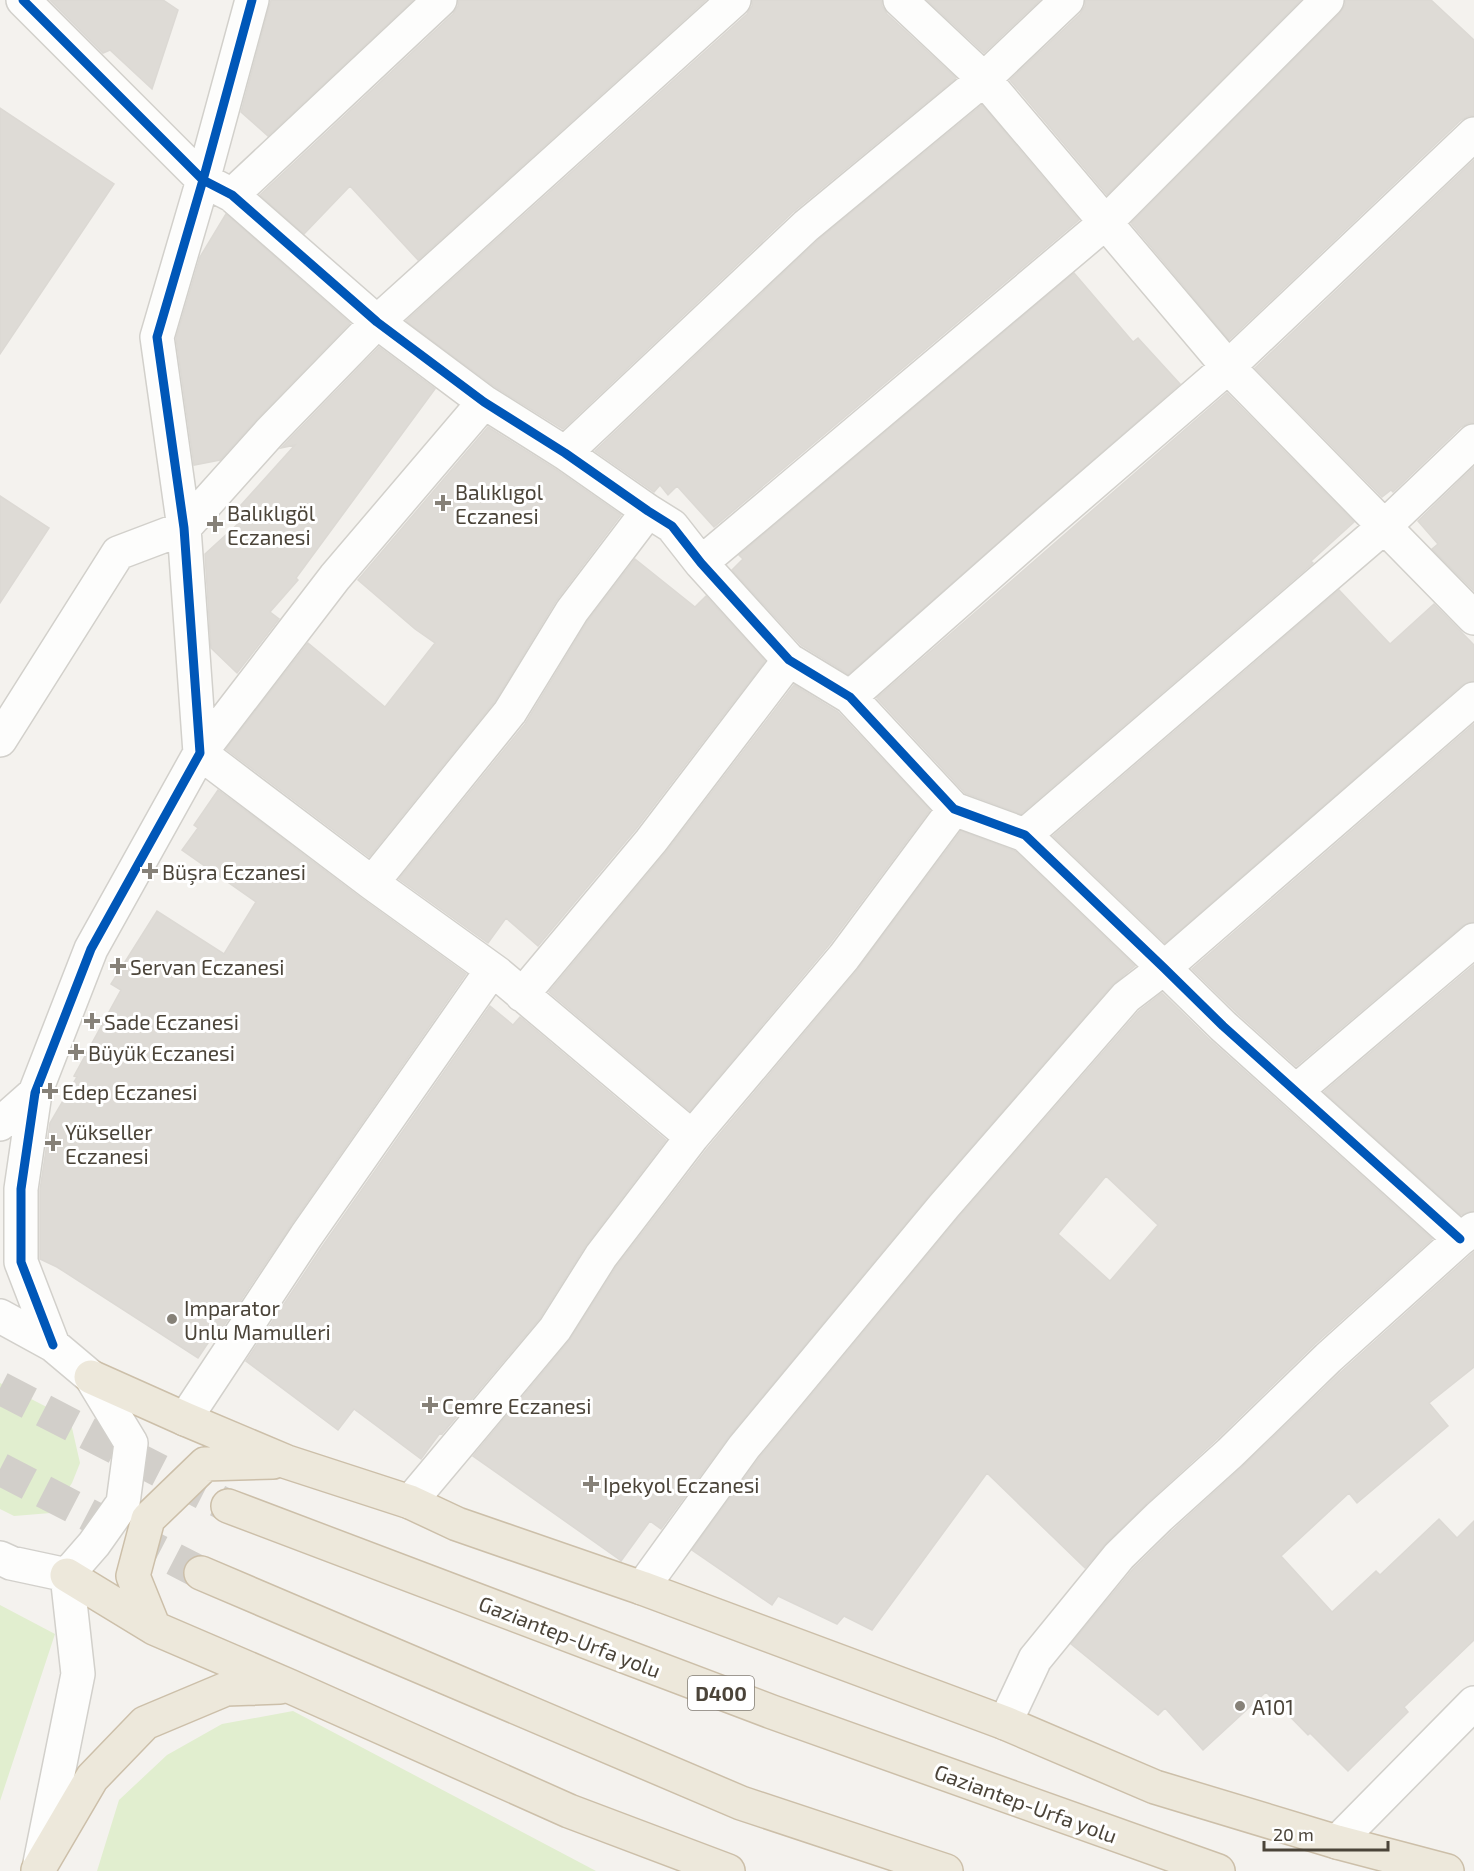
<svg xmlns="http://www.w3.org/2000/svg" width="1474" height="1871" viewBox="0 0 1474 1871" font-family="'Exo 2',sans-serif">
  <rect width="100%" height="100%" fill="#f4f2ee"/>
  <!-- green -->
  <path fill="#e1eecf" d="M0 1383 70 1419 80 1463 72 1483 51 1513 14 1516 0 1509Z
    M0 1605 55 1634 0 1801Z
    M293 1711 596 1871H97L119 1800 167 1755 222 1724Z"/>
  <!-- building -->
  <path fill="#dedbd6" stroke="#dcd9d4" stroke-width="1.5" fill-rule="evenodd" d="M50 0H163L178 10 152 89 110 50 103 53Z
    M271 0H413L268 136 241 112Z
    M458 0H706L418 260 350 186 304 234 260 195 453 14 458 6Z
    M752 0H882V6L887 14 956 78 793 212 563 429 495 387 406 321 747 14 752 6Z
    M927 0H1040L984 53Z
    M1085 0H1301L1107 195 1010 80 1080 14 1085 6Z
    M1345 0H1431L1474 40V116H1469L1461 120 1229 340 1131 223 1340 13 1345 5Z
    M982 105 1079 220 714 527 677 486 668 495 660 485 654 492 595 451 818 240Z
    M0 108 114 184 0 354Z
    M1474 160V423H1469L1461 427 1393 492 1391 490 1382 497 1255 368Z
    M226 214 350 323 257 419 220 460 194 465 176 338 200 257Z
    M1074 273 1133 342 1138 338 1180 384 848 674 801 645 732 570 743 559 739 555Z
    M379 347 435 389 296 578 298 580 270 612 279 619 237 673 211 648 205 554 240 522 232 515 295 445 281 448Z
    M1227 393 1354 522 1311 561 1313 563 1021 814 965 793 877 698Z
    M488 427 555 469 621 515 556 601 495 701 369 857 226 749 308 643 385 707 435 643 415 629 358 580Z
    M1474 467V591L1432 549 1438 544 1418 521Z
    M0 496 49 528 0 603Z
    M635 559 695 607 706 596 765 661 636 829 538 946 506 918 488 943 399 879 525 724 587 622Z
    M1339 590 1390 644 1434 604 1474 645V681L1462 685 1165 943 1053 836Z
    M794 685 838 712 930 810 829 945 690 1111 549 992 666 852Z
    M1474 724V922L1462 926 1296 1066 1236 1012 1192 969Z
    M218 790 361 898 466 974 291 1225 215 1339 212 1337 198 1358 57 1267 40 1259V1190L50 1123 77 1077 74 1076 121 990 111 984 157 911 224 954 256 902 182 850 198 828 194 825Z
    M961 831 1015 851 1135 966 1112 985 930 1194 730 1435 661 1529 650 1521 621 1561 620 1560 473 1456 569 1341 616 1267 707 1149 858 969Z
    M1474 965V1211L1461 1215 1324 1092Z
    M1162 993 1210 1040 1432 1239 1315 1344 1217 1439 1146 1504 1106 1543 1085 1568 987 1473 872 1630 844 1616 837 1624 778 1596 772 1605 692 1550 759 1458 958 1218 1139 1011ZM1106 1176 1158 1225 1110 1281 1058 1234Z
    M490 1006 513 1025 520 1017 666 1140 586 1245 540 1318 442 1434 440 1433 421 1459 354 1409 338 1430 246 1361 322 1247Z
    M1474 1252V1367L1429 1403 1448 1426 1357 1503 1349 1493 1281 1556 1332 1612 1376 1571 1380 1575 1439 1519 1457 1538 1474 1521V1640L1404 1707 1408 1712 1348 1771 1310 1733 1308 1735 1266 1692 1203 1750 1165 1708 1158 1715 1071 1644 1133 1569 1172 1531 1243 1466 1341 1372Z"/>
  <g fill="none" stroke-linecap="round" stroke-linejoin="round">
    <!-- highway-tunnel -->
    <path stroke="#d2cfca" stroke-width="33" stroke-dasharray="33 16" stroke-linecap="butt" d="M0 1388 228 1506
      M0 1469 201 1573"/>
    <!-- minor casing -->
    <g stroke="#d2d0cb" stroke-width="36">
      <path id="minor" d="M23 0 203 180 232 195 377 322 484 402 565 453 648 511 672 526 701 563 789 660 850 697 954 809 1025 835 1164 968 1223 1026 1460 1239
        M900 0 984 79 1228 367 1474 618
        M232 195 440 0
        M484 402 335 577 200 753 372 883 497 973 692 1137
        M565 453 806 226 984 79 1067 0
        M701 563 1105 223 1327 0
        M850 697 1045 525 1228 367 1474 134
        M0 740 118 553 184 528 270 432 377 322 734 0
        M1025 835 1385 526 1474 441
        M372 883 510 712 572 611 648 511
        M522 995 651 841 789 660
        M1296 1091 1474 940
        M0 1124 35 1093
        M0 1316 53 1345 91 1377 131 1443 123 1503 94 1544 67 1575 78 1674 40 1863
        M53 1345 21 1262V1189L35 1093 91 949 200 753 184 528 157 337 203 180 252 0
        M185 1419 306 1236 492 970
        M410 1502 555 1329 601 1256 692 1137 844 957 954 809
        M0 1558 11 1563 67 1575
        M642 1588 744 1447 944 1206 1126 997 1164 968 1474 699
        M1005 1723 1035 1659 1119 1556 1159 1517 1230 1453 1328 1358 1460 1239 1474 1229
        M1337 1842 1474 1703"/>
    </g>
    <!-- highway casing -->
    <g stroke="#ccbfa9" stroke-width="36">
      <path id="highway" d="M91 1377 185 1419 287 1462 410 1502 457 1524 642 1588 1005 1723 1155 1787 1337 1842 1447 1871
        M228 1506 772 1712 1218 1871
        M201 1573 741 1803 946 1871
        M67 1575 154 1628 289 1686 569 1811 728 1871
        M154 1628 133 1576 148 1519 205 1464 273 1462
        M38 1870 92 1778 145 1723 226 1689 280 1687"/>
    </g>
    <!-- minor -->
    <use href="#minor" stroke="#fdfdfc" stroke-width="33"/>
    <!-- highway -->
    <use href="#highway" stroke="#ede8db" stroke-width="33"/>
    <!-- cycleway casing -->
    <g stroke="#fff" stroke-width="13">
      <path id="cycleway" d="M23 0 203 180 232 195 377 322 484 402 565 453 648 511 672 526 701 563 789 660 850 697 954 809 1025 835 1164 968 1223 1026 1460 1239
        M53 1345 21 1262V1189L35 1093 91 949 200 753 184 528 157 337 203 180 252 0"/>
    </g>
    <!-- cycleway -->
    <use href="#cycleway" stroke="#0057b8" stroke-width="9"/>
  </g>
  <!-- markers -->
  <g fill="#868178" stroke="#fff" stroke-width="2">
    <path d="M440 494h6v6h6v6h-6v6h-6v-6h-6v-6h6z"/>
    <path d="M212 515h6v6h6v6h-6v6h-6v-6h-6v-6h6z"/>
    <path d="M147 862h6v6h6v6h-6v6h-6v-6h-6v-6h6z"/>
    <path d="M115 957h6v6h6v6h-6v6h-6v-6h-6v-6h6z"/>
    <path d="M89 1012h6v6h6v6h-6v6h-6v-6h-6v-6h6z"/>
    <path d="M73 1043h6v6h6v6h-6v6h-6v-6h-6v-6h6z"/>
    <path d="M47 1082h6v6h6v6h-6v6h-6v-6h-6v-6h6z"/>
    <path d="M50 1134h6v6h6v6h-6v6h-6v-6h-6v-6h6z"/>
    <circle cx="172" cy="1319" r="6"/>
    <path d="M427 1396h6v6h6v6h-6v6h-6v-6h-6v-6h6z"/>
    <path d="M588 1475h6v6h6v6h-6v6h-6v-6h-6v-6h6z"/>
    <circle cx="1240" cy="1706" r="6"/>
  </g>
  <g text-anchor="middle" dominant-baseline="central" stroke-width="6" stroke-linejoin="round" paint-order="stroke">
    <!-- shield labels -->
    <rect fill="#fff" stroke="#817c74" stroke-width="1.5" x="688" y="1676" width="66" height="34" rx="4.5"/>
    <g font-size="20" font-weight="bold" fill="#4b4439">
      <text x="721" y="1693">D400</text>
    </g>
    <!-- poi labels -->
    <g font-size="21" fill="#4b4439" stroke="#fff" text-anchor="start">
      <text x="455" y="491">Balıklıgol<tspan x="455" dy="24">Eczanesi</tspan></text>
      <text x="227" y="512">Balıklıgöl<tspan x="227" dy="24">Eczanesi</tspan></text>
      <text x="162" y="871">Büşra Eczanesi</text>
      <text x="130" y="966">Servan Eczanesi</text>
      <text x="104" y="1021">Sade Eczanesi</text>
      <text x="88" y="1052">Büyük Eczanesi</text>
      <text x="62" y="1091">Edep Eczanesi</text>
      <text x="65" y="1131">Yükseller<tspan x="65" dy="24">Eczanesi</tspan></text>
      <text x="184" y="1307">Imparator<tspan x="184" dy="24">Unlu Mamulleri</tspan></text>
      <text x="442" y="1405">Cemre Eczanesi</text>
      <text x="603" y="1484">Ipekyol Eczanesi</text>
      <text x="1252" y="1706">A101</text>
    </g>
    <!-- street labels -->
    <g font-size="21" fill="#4b4439" stroke="#fff">
      <text transform="translate(570 1636) rotate(21)">Gaziantep-Urfa yolu</text>
      <text transform="translate(1026 1803) rotate(20)">Gaziantep-Urfa yolu</text>
    </g>
  </g>
  <!-- scale -->
  <path d="M1264 1841v9h124v-9" fill="none" stroke="#4b4439" stroke-width="3"/>
  <text x="1273" y="1841" font-size="18" fill="#4b4439" stroke="#ffffff" stroke-width="4.5" paint-order="stroke">20 m</text>
</svg>
